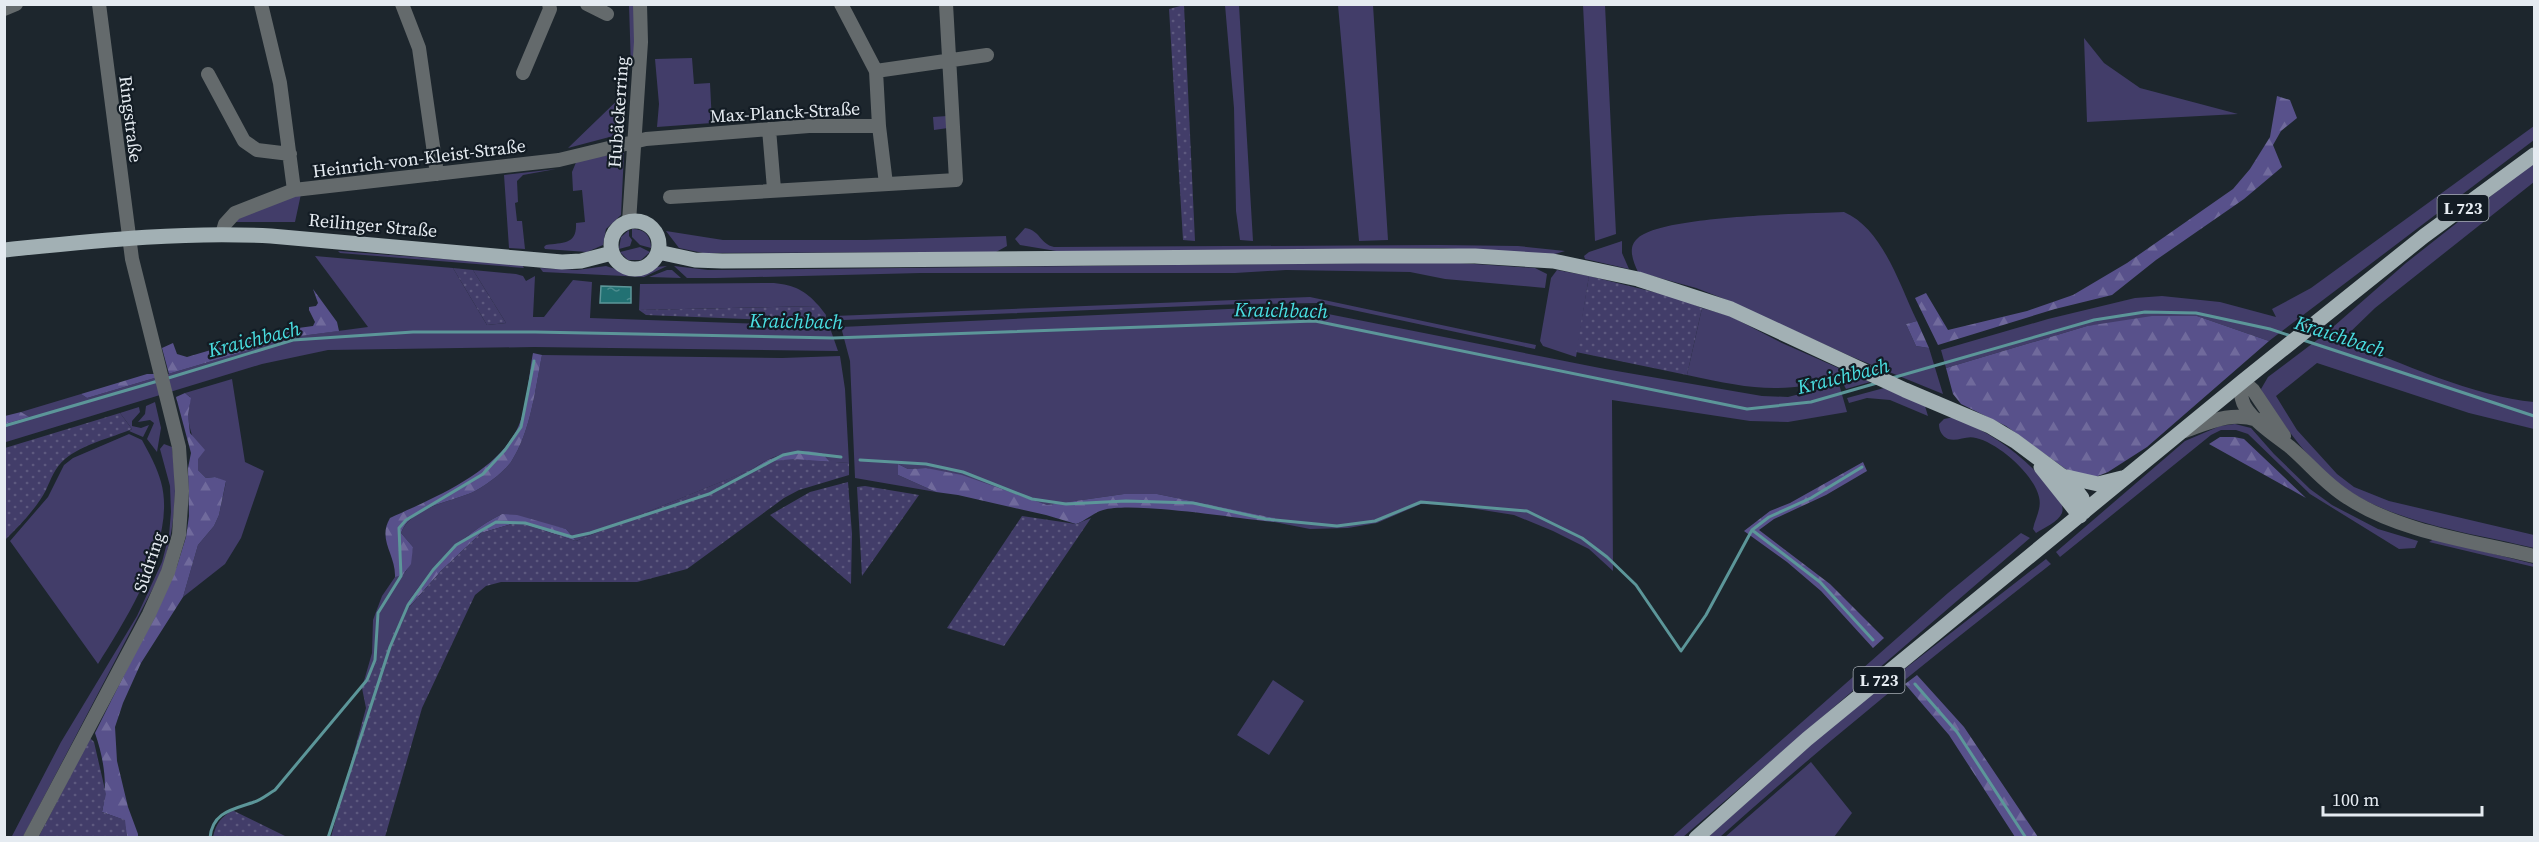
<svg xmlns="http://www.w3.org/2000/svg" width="2539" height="842" viewBox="0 0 2539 842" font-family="'Source Serif 4',serif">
  <defs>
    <pattern id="forest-firs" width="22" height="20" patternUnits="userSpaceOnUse" patternTransform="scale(1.5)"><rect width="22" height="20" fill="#58518b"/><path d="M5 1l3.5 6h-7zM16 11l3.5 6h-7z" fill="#706a9c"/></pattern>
    <pattern id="garden-dots" width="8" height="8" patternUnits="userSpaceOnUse" patternTransform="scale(1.5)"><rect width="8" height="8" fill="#423d69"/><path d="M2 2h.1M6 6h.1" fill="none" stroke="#5d597f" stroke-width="1.8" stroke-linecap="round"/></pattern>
    <pattern id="water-ripples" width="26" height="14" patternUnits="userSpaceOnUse" patternTransform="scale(1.5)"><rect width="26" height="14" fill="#227173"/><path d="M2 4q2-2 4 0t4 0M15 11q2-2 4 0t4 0" fill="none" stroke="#4d8c8e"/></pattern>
  </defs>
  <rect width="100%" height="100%" fill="#1d262d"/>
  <!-- green -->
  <path fill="#423d69" d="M629 5H634V68L631 67Z
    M1225 5H1239L1253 241 1240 240 1236 211 1234 108Z
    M1338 5H1373L1388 240 1359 241Z
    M1583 5H1605L1616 234 1595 241Z
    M2084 38 2104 63 2140 88 2238 114 2087 122Z
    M692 58 694 84 710 83 712 123 657 127 659 104 655 59Z
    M628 90 621 130 617 135 568 148Z
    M947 116 948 128 934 130 933 117Z
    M2534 126V140L2269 341 2197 316 2087 326 1946 368 1941 350 2048 319 2135 298 2162 296 2220 302 2276 317 2272 309 2311 288Z
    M624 153 621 215 606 229 603 245 587 252 545 249 544 247 546 245C563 242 577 245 576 223L585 222 582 190 573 191 572 172 577 160Z
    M2534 162V182L2375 308 2342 340C2399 362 2475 397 2534 402V429L2469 413 2317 363 2276 396 2297 430 2337 474 2354 487 2389 501 2534 535V548C2469 532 2379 522 2328 475 2302 452 2284 424 2264 397L2261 389 2268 377 2325 334 2406 263Z
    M556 169 523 175 517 181 518 202 515 203 517 221H522L525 249 509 248 504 175Z
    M301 194 295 222H236L237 218Z
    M1844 212C1883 229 1899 284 1917 321L1906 324 1916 346 1929 348 1943 394 1850 356 1727 300 1696 288 1638 272C1633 261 1627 247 1638 238 1664 215 1805 214 1844 212Z
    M1025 228C1040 230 1040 244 1054 247L1439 245 1518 246 1565 251 1552 255 1442 248 1062 252 1020 245 1015 239Z
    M632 229C645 229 651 236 651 248L640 245 632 237Z
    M629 230V236L632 240 630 246 619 249 621 237Z
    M666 231 723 240H865L1006 236 1007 246 996 252 703 253 679 248Z
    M1622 241V253L1629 269 1585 259 1584 256 1589 252Z
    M640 247 650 252 641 260H628L620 252Z
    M338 251 522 265 524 268 340 253Z
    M315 256 453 268 487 325 506 323 473 270 516 274 523 276 526 281 535 276 533 317H544L573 280 592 282 590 318 822 326 830 328 838 351 534 347 328 350 262 364 6 442 4 424 28 417 21 412 81 394 87 398 293 337 368 327Z
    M1445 262 1535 268 1547 274 1545 288 1445 279 1410 272 1286 270 1235 273H921L716 278H687L674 266 708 270Z
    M606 266 634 275 656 267 667 266 644 277 543 272 540 268 577 270Z
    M667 270H672L681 278 649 277Z
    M1557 270 1589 276 1576 357 1543 346 1540 341 1551 278Z
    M774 283C794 285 805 290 819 306L639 310 640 284Z
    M1310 297 1536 345 1535 349 1320 303 1242 304 843 320 834 316Z
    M1250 308 1313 311 1605 369 1762 396 1788 397 1839 384 1847 412 1788 422 1750 421 1612 400 1613 571 1589 549 1553 531 1514 515 1451 505 1421 504 1377 523 1348 528 1310 529 1274 522V518L1157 494H1124L1047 505 926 468 908 469 898 464V475L936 492 855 478 850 361 841 327Z
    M1702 308 1730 316 1782 343 1870 382 1846 389 1840 378C1779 395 1748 388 1687 375Z
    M542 355 782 358 840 356 845 389 849 463 830 462 822 453C797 450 773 453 753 469L576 541 566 529 502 514C459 536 435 566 407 603L410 606 362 688 372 653 373 620 382 596 395 577C410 576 410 560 413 547L401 533C411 507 447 503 471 493 483 488 503 473 511 462 531 431 535 390 542 355Z
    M232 379 245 462 264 471 241 538 225 564 183 597 198 545 214 526 219 515 226 482 215 477 206 478 198 470C197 465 198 460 198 455 195 441 189 431 188 416 188 409 191 404 190 397L185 393Z
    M1884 388 1925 406 1928 416 1890 400 1867 398 1849 403 1847 398Z
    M155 402 161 428 157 452 147 439 154 423 150 420 138 422 145 414 146 406Z
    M139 407 140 412 132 421V426L141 428 149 425 143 437 129 431 132 429 120 413Z
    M1954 417C1993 434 2024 455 2051 489 2056 496 2065 504 2062 513 2058 522 2044 528 2036 533L2033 529C2035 518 2042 509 2039 497 2034 474 1998 443 1976 438 1966 435 1958 442 1948 439 1942 436 1939 431 1939 424L1944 419Z
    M2235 424 2251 428 2274 454 2310 489 2332 505 2378 529 2418 541 2415 548 2399 549 2310 494 2248 434 2236 430H2221L2211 435 2060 557 2056 552 2185 441 2220 426Z
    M129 434 142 440C149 453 157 467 161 482 177 539 127 618 98 664L10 541 48 497 64 465 73 458Z
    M164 444 172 447C178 493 175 526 162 571L23 837 11 838 61 742 137 616 162 562 169 535 171 512 170 486 160 449Z
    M2021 533 2030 538 1683 837 1671 838 1948 593Z
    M2434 539 2534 564V567L2429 542Z
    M2046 559 2051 564C1938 652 1826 742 1720 837L1707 838 1834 724Z
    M1273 680 1304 701 1269 755 1237 735Z
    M1811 762 1852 813 1834 837H1725Z"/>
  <!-- forest -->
  <path fill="url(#forest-firs)" d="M2277 96 2290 100 2297 118 2281 131 2273 145 2282 167 2244 199 2156 260 2112 295 2055 309 1938 345 1915 298 1926 293 1948 330 2027 311 2073 295 2127 263 2233 189 2250 169 2270 137Z
    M313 289 337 322 339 331 293 337 87 398 81 394 147 374H169L162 348 173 343 177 354 187 357 276 331 313 326 315 322 309 310V307L316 306 318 303Z
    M2152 316H2197L2269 341 2147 447 2108 472 2093 478 2074 475 2006 426 1961 404 1953 394 1946 368 2087 326Z
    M1917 321 1929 348 1916 346 1906 324Z
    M533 353 542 355C535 390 531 431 511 462 503 473 483 488 471 493 447 503 410 507 401 533L413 547 411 564 402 576 395 577C396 554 377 540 390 518 433 498 499 472 519 425 527 408 529 373 533 353Z
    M185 393 191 398 188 415 190 433 205 450 198 459V470L206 478 215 477 226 481 219 515 214 526 198 545 183 597 141 663 123 703 115 727 117 761 128 807 138 834V837H127L124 820 102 812C108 785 104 759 95 733L163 597 177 566 186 537 189 516 188 468 191 453 176 397Z
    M21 412 29 417 5 424V416Z
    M2220 437H2234L2244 439 2306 498 2209 444Z
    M808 451 822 453 830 462C802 460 780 459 753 469 770 456 787 453 808 451Z
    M1863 462 1867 471 1826 495 1774 519 1759 530 1830 584 1884 638 1873 648 1821 591 1787 562 1744 531 1770 511 1790 503Z
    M898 464 908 469 926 468 962 475 1047 505 1124 494H1157L1275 518 1274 522C1240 519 1127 500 1100 511 1092 514 1085 521 1076 524L1046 515 958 495 936 492 898 475Z
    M502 514 517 515 566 529 576 541 518 522 481 533 441 571 410 606 407 603C435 566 459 536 502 514Z
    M1917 675 1964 727 2038 837H2015L1949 735 1905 684Z"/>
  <!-- garden -->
  <path fill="url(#garden-dots)" d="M1184 5 1195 241 1183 240 1169 9Z
    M453 268 473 270 506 323 487 325Z
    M1589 276 1678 298 1702 308 1687 375 1576 352Z
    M819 306 826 315 825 320 820 322 646 315 639 310Z
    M120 413 132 429C111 438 83 444 65 459 55 467 51 479 46 490 36 509 19 526 5 540V448Z
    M794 459 849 463V475L799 490 784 498 687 569 637 582H501L486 586 475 595 422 708 385 837H331L366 708 362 688 405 612 441 571 481 533 518 522 576 541 772 461Z
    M848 482 852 534 851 584 770 515 810 492Z
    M865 486 919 495 862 576 857 487Z
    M1022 516 1076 524 1091 518 1004 646 947 628Z
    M90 738 94 742 106 794 102 812 125 820 127 837 38 838Z
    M232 810 287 837H213C216 823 221 818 232 810Z"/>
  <!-- water -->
  <path fill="url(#water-ripples)" stroke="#5c9699" stroke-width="1.5" d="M601 286 631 287V303H600Z"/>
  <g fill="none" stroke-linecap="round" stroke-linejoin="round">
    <!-- stream -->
    <path stroke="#5c9699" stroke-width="3" d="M2303 340 2534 416
      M1892 378 2094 320 2145 312 2196 313 2270 329 2291 336
      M165 379 293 340 413 332H535L833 338 1315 321 1747 409 1811 402 1877 383
      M4 426 158 381
      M860 460 926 464 963 472 1032 499 1066 504 1126 501 1193 503 1266 519 1337 526 1375 521 1421 502 1527 511 1582 538 1607 557 1636 585 1681 651 1706 615 1752 530
      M1862 467 1811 498 1769 517 1752 530 1820 582 1873 640
      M1915 684 1957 732 2026 838
      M210 838C212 811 235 809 254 802 261 800 268 794 275 790L367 680 375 660 378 613 401 576 399 528 406 520 483 474 505 450 521 427 534 361
      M328 838 390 647 408 605 433 570 456 545 496 522 525 523 572 537 590 533 709 494 783 455 798 452 841 457"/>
    <!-- minor -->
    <path stroke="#646a6c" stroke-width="14" d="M261 4 280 83 294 190
      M402 4 419 48 437 174
      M587 4 607 14
      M4 9 16 4
      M876 71 987 55
      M523 73 550 9 549 4
      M208 74 244 141 257 150 290 154
      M879 126 886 184
      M769 129 774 189
      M670 197 956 180 946 4
      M629 222 641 42 640 4
      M222 234 225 224 235 213 294 190 559 160 646 139 809 126H879L876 71 841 4
      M2243 381C2242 387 2240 393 2242 399 2245 416 2276 436 2290 447 2310 464 2325 484 2348 498 2402 533 2473 541 2534 556
      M2243 381 2253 390 2284 436
      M2185 431C2210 422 2231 411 2258 420
      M30 838 149 614 168 572 179 535 182 491 179 447 132 259 99 4"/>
    <!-- major -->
    <path stroke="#a2b0b4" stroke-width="15" d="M611 245a24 24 0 1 1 48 0a24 24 0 1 1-48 0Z
      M4 250C93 241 182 231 271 236L562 262 581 261 612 253
      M658 252 695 260 722 261 1361 256H1475L1553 261 1638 279 1731 309 1905 390 1990 426 2015 441 2069 481 2082 498 2084 512
      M2041 467 2080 516
      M2067 477 2098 484 2122 478
      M1696 838 1807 739 2243 381 2424 236 2534 155"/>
  </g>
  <g text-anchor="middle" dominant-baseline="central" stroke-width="4.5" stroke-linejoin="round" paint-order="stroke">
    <!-- shield labels -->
    <g fill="#131c24" stroke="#a6adb4" stroke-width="1.5">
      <rect x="2437.5" y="195" width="51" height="26" rx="4.5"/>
      <rect x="1853.5" y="667" width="51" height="26" rx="4.5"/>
    </g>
    <g font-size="16" font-weight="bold" fill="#e5ebf1">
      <text x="2463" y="208">L 723</text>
      <text x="1879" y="680">L 723</text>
    </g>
    <!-- street labels -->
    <g font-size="18" fill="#e5ebf1" stroke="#131c24">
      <text transform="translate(618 112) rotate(-86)">Hubäckerring</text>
      <text transform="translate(785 112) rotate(-3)">Max-Planck-Straße</text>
      <text transform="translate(131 119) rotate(83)">Ringstraße</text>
      <text transform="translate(419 158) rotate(-7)">Heinrich-von-Kleist-Straße</text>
      <text transform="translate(373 225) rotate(5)">Reilinger Straße</text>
      <text transform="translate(149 562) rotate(-71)">Südring</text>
    </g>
    <!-- water labels -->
    <g font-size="20" font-style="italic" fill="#4adfe2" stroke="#131c24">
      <text transform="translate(1281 310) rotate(1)">Kraichbach</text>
      <text transform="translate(796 321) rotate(1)">Kraichbach</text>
      <text transform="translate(2340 336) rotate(18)">Kraichbach</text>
      <text transform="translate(254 339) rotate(-14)">Kraichbach</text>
      <text transform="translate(1843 376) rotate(-14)">Kraichbach</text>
    </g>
  </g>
  <!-- border -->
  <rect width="2539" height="842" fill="none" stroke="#e5ebf1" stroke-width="12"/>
  <!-- scale -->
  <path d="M2323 806v9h159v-9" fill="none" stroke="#e5ebf1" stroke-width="3"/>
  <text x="2332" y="806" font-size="18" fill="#e5ebf1" stroke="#131c24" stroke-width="4.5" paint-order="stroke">100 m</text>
</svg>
